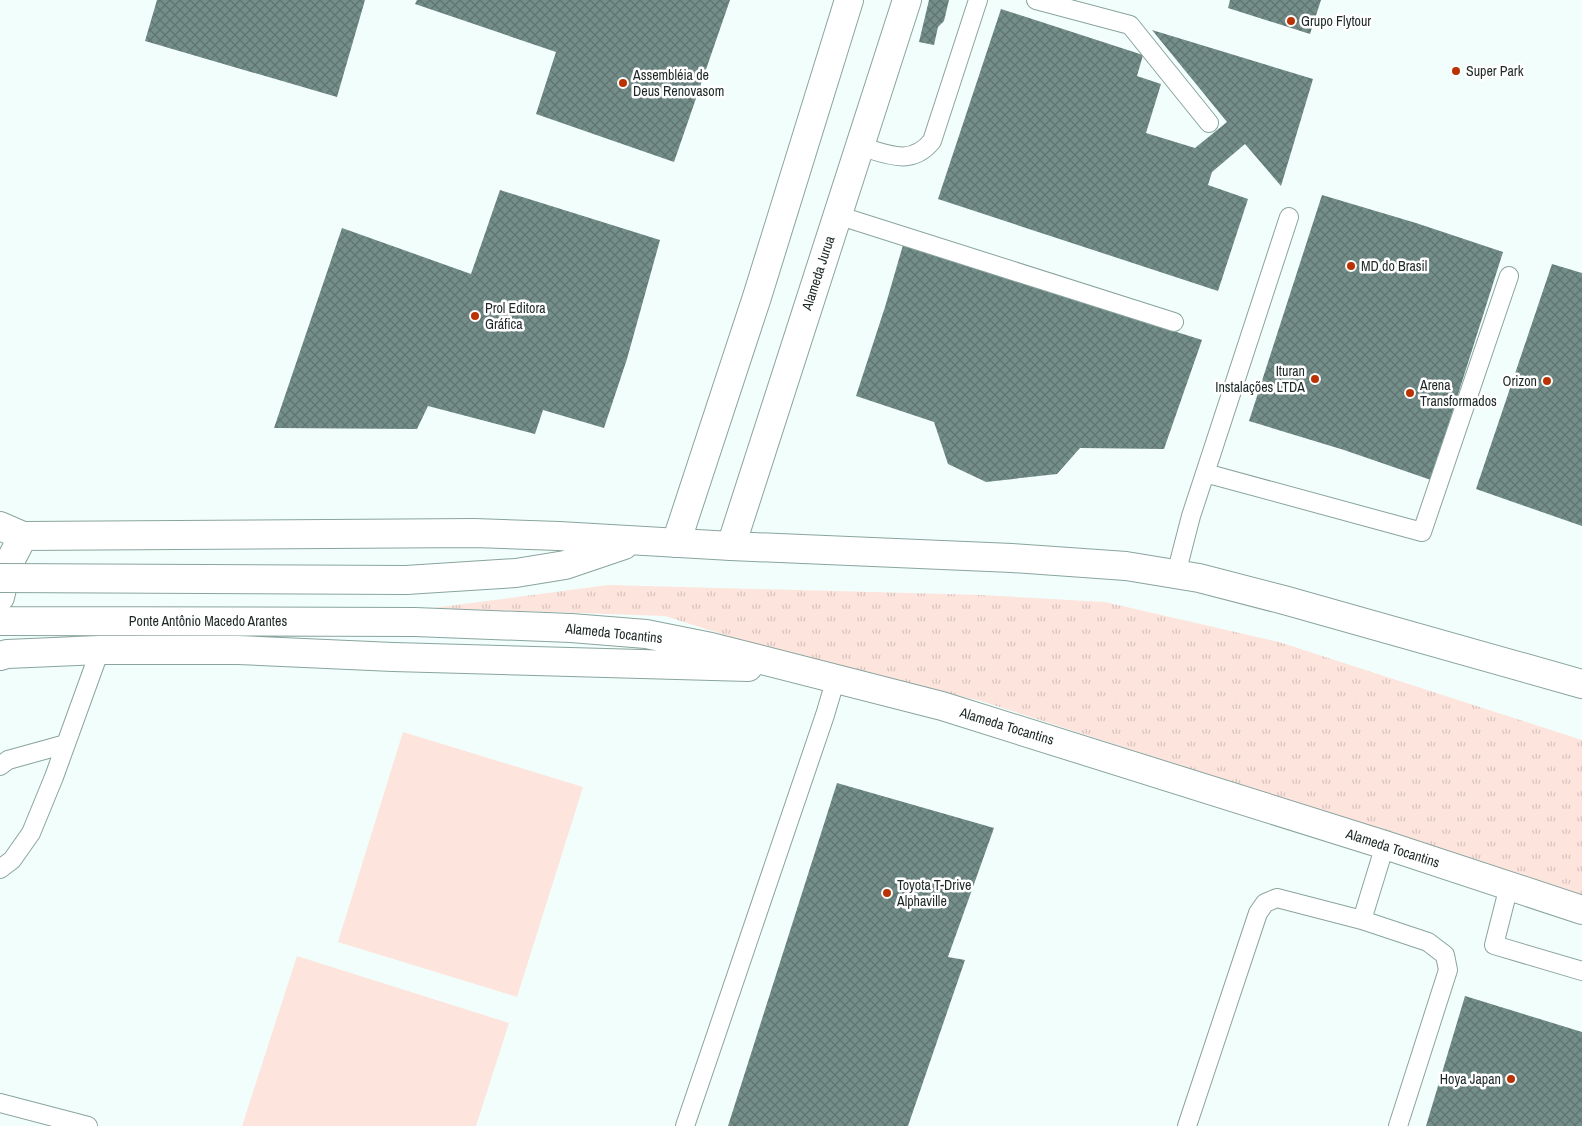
<svg xmlns="http://www.w3.org/2000/svg" width="1582" height="1126" viewBox="0 0 1582 1126" font-family="'Archivo Narrow',sans-serif">
  <defs>
    <pattern id="grass-tufts" width="24" height="20" patternUnits="userSpaceOnUse" patternTransform="scale(1.25)"><rect width="24" height="20" fill="#fde4dd"/><path d="M3 7l-1-3M5 7V3M7 7l1-3M15 17l-1-3M17 17v-4M19 17l1-3" fill="none" stroke="#d8c4be"/></pattern>
    <pattern id="building-cross-hatch" width="8" height="8" patternUnits="userSpaceOnUse" patternTransform="scale(1.25)"><rect width="8" height="8" fill="#748e89"/><path d="M0 0l8 8M0 8l8-8" fill="none" stroke="#5f7470"/></pattern>
  </defs>
  <rect width="100%" height="100%" fill="#f2fefb"/>
  <!-- grass -->
  <path fill="url(#grass-tufts)" d="M608 585 982 595 1105 602 1279 642 1582 740V896L981 701 867 674 753 644 665 616 433 608Z"/>
  <!-- pitch -->
  <path fill="#fde4dd" d="M403 732 583 787 517 997 338 942Z
    M297 956 509 1023 476 1126H242Z"/>
  <!-- building -->
  <path fill="url(#building-cross-hatch)" d="M157 0H365L337 97 145 41Z
    M417 0H730L674 162 536 114 556 52 415 4Z
    M929 0H949L944 21 938 27 934 45 919 42Z
    M1230 0H1321L1310 34 1228 8Z
    M1001 9 1143 55 1137 76 1161 84 1146 133 1195 148 1227 122 1152 30 1313 79 1281 186 1245 144 1212 172 1208 185 1248 199 1218 291 938 199Z
    M500 190 660 240 627 359 604 428 543 410 535 434 428 406 417 429 274 428 342 228 471 274Z
    M1322 195 1416 223 1503 252 1431 480 1344 450 1249 421Z
    M903 245 1202 340 1164 449 1080 448 1057 474 986 482 948 464 934 422 856 396 885 307Z
    M1552 264 1582 273V526L1476 489Z
    M837 783 994 828 948 957 965 960 908 1126H728Z
    M1465 996 1582 1032V1126H1426Z"/>
  <g fill="none" stroke-linecap="round" stroke-linejoin="round">
    <!-- service casing -->
    <g stroke="#89a49e" stroke-width="20">
      <path id="service" d="M1036 0 1130 25 1209 123
        M859 146C887 154 911 167 932 141L978 0
        M837 215 1174 322
        M1205 473 1422 532 1509 276
        M1176 574 1191 516 1289 217
        M0 766 8 760 66 744
        M0 869 12 860 31 833 54 777 100 650
        M1509 886 1494 945 1582 971
        M1362 920 1385 845
        M0 1103 88 1126
        M685 1126 825 715 836 678
        M1187 1126 1258 913 1265 903 1277 898 1362 920 1428 942 1445 955 1448 970 1398 1126"/>
    </g>
    <!-- tertiary casing -->
    <g stroke="#89a49e" stroke-width="30">
      <path id="tertiary" d="M676 543 757 297 849 0
        M731 546 907 0"/>
    </g>
    <!-- secondary casing -->
    <g stroke="#89a49e" stroke-width="30">
      <path id="secondary" d="M0 526 23 536 474 533 559 536 731 546 1012 558 1126 566 1199 578 1284 600 1582 684
        M406 580 516 573 565 565 624 545
        M0 597 7 567 23 536
        M0 621 415 622 571 628 646 634 711 647 942 706 1385 845 1582 910
        M0 656 7 654 100 650H238L393 657 748 667"/>
    </g>
    <!-- service -->
    <use href="#service" stroke="#fff" stroke-width="18"/>
    <!-- tertiary -->
    <use href="#tertiary" stroke="#fff" stroke-width="28"/>
    <!-- secondary -->
    <use href="#secondary" stroke="#fff" stroke-width="28"/>
    <!-- secondary-bridge casing -->
    <g stroke="#89a49e" stroke-width="30" stroke-linecap="butt">
      <path id="secondary-bridge" d="M0 578 406 580"/>
    </g>
    <!-- secondary-bridge -->
    <use href="#secondary-bridge" stroke="#fff" stroke-width="28"/>
  </g>
  <!-- markers -->
  <g fill="#bb3202" stroke="#fff" stroke-width="2">
    <circle cx="1291" cy="21" r="5"/>
    <circle cx="1456" cy="71" r="5"/>
    <circle cx="623" cy="83" r="5"/>
    <circle cx="1351" cy="266" r="5"/>
    <circle cx="475" cy="316" r="5"/>
    <circle cx="1315" cy="379" r="5"/>
    <circle cx="1547" cy="381" r="5"/>
    <circle cx="1410" cy="393" r="5"/>
    <circle cx="887" cy="893" r="5"/>
    <circle cx="1511" cy="1079" r="5"/>
  </g>
  <g text-anchor="middle" dominant-baseline="central" stroke-width="5" stroke-linejoin="round" paint-order="stroke">
    <!-- poi labels -->
    <g font-size="14" fill="#1e2927" stroke="#fff" text-anchor="start">
      <text x="1301" y="21">Grupo Flytour</text>
      <text x="1466" y="71">Super Park</text>
      <text x="633" y="75">Assembléia de<tspan x="633" dy="16">Deus Renovasom</tspan></text>
      <text x="1361" y="266">MD do Brasil</text>
      <text x="485" y="308">Prol Editora<tspan x="485" dy="16">Gráfica</tspan></text>
      <text x="1305" y="371" text-anchor="end">Ituran<tspan x="1305" dy="16">Instalações LTDA</tspan></text>
      <text x="1537" y="381" text-anchor="end">Orizon</text>
      <text x="1420" y="385">Arena<tspan x="1420" dy="16">Transformados</tspan></text>
      <text x="897" y="885">Toyota T-Drive<tspan x="897" dy="16">Alphaville</tspan></text>
      <text x="1501" y="1079" text-anchor="end">Hoya Japan</text>
    </g>
    <!-- street labels -->
    <g font-size="14" fill="#1e2927" stroke="#fff">
      <text transform="translate(818 273) rotate(-72)">Alameda Jurua</text>
      <text x="208" y="621">Ponte Antônio Macedo Arantes</text>
      <text transform="translate(614 633) rotate(6)">Alameda Tocantins</text>
      <text transform="translate(1007 726) rotate(17)">Alameda Tocantins</text>
      <text transform="translate(1393 848) rotate(18)">Alameda Tocantins</text>
    </g>
  </g>
</svg>
